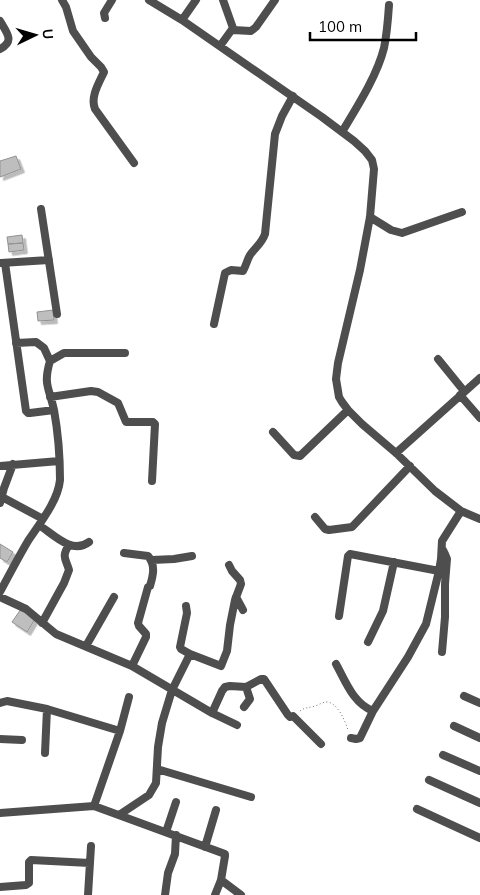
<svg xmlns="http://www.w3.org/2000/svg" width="480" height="895" viewBox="0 0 480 895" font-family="Mulish,sans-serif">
  <defs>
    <filter id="shadow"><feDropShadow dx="3.5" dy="3.5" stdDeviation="0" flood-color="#0004"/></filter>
  </defs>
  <rect width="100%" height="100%" fill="#fff"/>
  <!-- building -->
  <path fill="#bebebe" stroke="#929292" filter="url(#shadow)" d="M16 156 21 169 0 177V161Z
    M22 235 23 243 8 244 7 237Z
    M23 243 24 250 9 252 8 244Z
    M53 310 54 320 38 321 37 312Z
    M0 544 13 552 7 562 0 558Z
    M21 609 35 619 27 632 12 622Z"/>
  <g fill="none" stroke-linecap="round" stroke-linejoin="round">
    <!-- path -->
    <path stroke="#707070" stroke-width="1" stroke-dasharray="1 2.5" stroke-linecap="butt" d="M300 711C305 707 309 708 315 706 319 705 322 702 327 702 338 703 345 721 348 730"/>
    <!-- minor -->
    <path stroke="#4e4e4e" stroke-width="8" d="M62 0 66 7 73 31 91 57 101 67 104 72C99 83 90 97 95 109L134 163
      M149 0 182 20 322 117 354 141 365 151 372 160 374 169 370 217 360 270 338 363 336 379 339 397 342 402 348 410 362 424 396 453 435 491 461 511 480 519
      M105 18 104 13 112 0
      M182 20 196 0
      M0 21C7 33 15 41 0 49
      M233 30 251 31 256 27 275 0
      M220 46 233 28 223 0
      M342 132C357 107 377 76 384 48 387 34 388 20 389 5
      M41 209 57 314
      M370 217 391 230 402 233 462 212
      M1 263 49 260
      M5 263 26 411 28 413H30L54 410
      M214 324 225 273 231 270 243 271C246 266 247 260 250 255 255 248 262 243 265 234L275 134 282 116 293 96
      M438 359 464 391
      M50 361 64 353H125
      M460 395 480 418
      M50 397 91 391 98 392 118 403 126 422H153L155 424 152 481
      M273 432 294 455 300 456 348 410
      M396 453 480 378
      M0 466 59 461
      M2 497 43 519
      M0 503 4 488 13 464
      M315 517 325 529 329 530 352 527 410 466
      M39 525C53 534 72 555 89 542
      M124 553 148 556C156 565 153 576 150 586L148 587 138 623 139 626 146 634V637L132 666
      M152 560 174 559 192 556
      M0 592C9 575 18 558 28 541 40 523 58 501 60 480 60 457 58 432 54 410 49 387 43 385 50 361L44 348 36 342 16 343
      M0 597 26 609 56 634 132 666 212 713 237 725
      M236 597 243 610
      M186 606 187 613 180 647 181 649 190 654 221 666 227 651 230 625 235 600 241 584 240 580 232 571 229 565
      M339 616 348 556 350 554 439 571
      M42 623 64 583 69 570C66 559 61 557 69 545
      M368 642 383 611 394 562
      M86 646 114 597
      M442 652 445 617V584L447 559 445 554 443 550
      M336 664C346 682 353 703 373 711
      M464 696 480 703
      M0 703 7 701 47 709 120 731
      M244 707 250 699 246 687
      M212 713 222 691 225 687 230 686 246 687 261 679H264L288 715 290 717 293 716 321 744
      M454 726 480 738
      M351 738 356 739 360 738 373 711 408 657 426 624 439 571 441 559 442 541 461 511
      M0 739 22 740
      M45 753 47 709
      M443 755 480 771
      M157 769 251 797
      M429 780 480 803
      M94 806 120 731 129 697
      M417 809 480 838
      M0 813 94 806 225 854V856L221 880 215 895
      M119 815 149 795 156 783 158 747 162 723 172 690 190 654
      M166 832 176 802
      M205 847 216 810
      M221 880 241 895
      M0 887 26 885 29 883V862L31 860 90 863
      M88 895 91 846
      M165 895 168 873 175 854 176 835"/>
  </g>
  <!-- north arrow -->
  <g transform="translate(35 35) rotate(85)" stroke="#ffffff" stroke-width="4" paint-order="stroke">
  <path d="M0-4L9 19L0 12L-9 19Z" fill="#000000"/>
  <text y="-8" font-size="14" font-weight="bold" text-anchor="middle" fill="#000000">U</text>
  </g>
  <!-- scale -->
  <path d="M310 32v8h106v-8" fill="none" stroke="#000000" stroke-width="2.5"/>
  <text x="318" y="32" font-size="15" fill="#000000" stroke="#ffffff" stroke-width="4" paint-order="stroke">100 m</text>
</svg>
